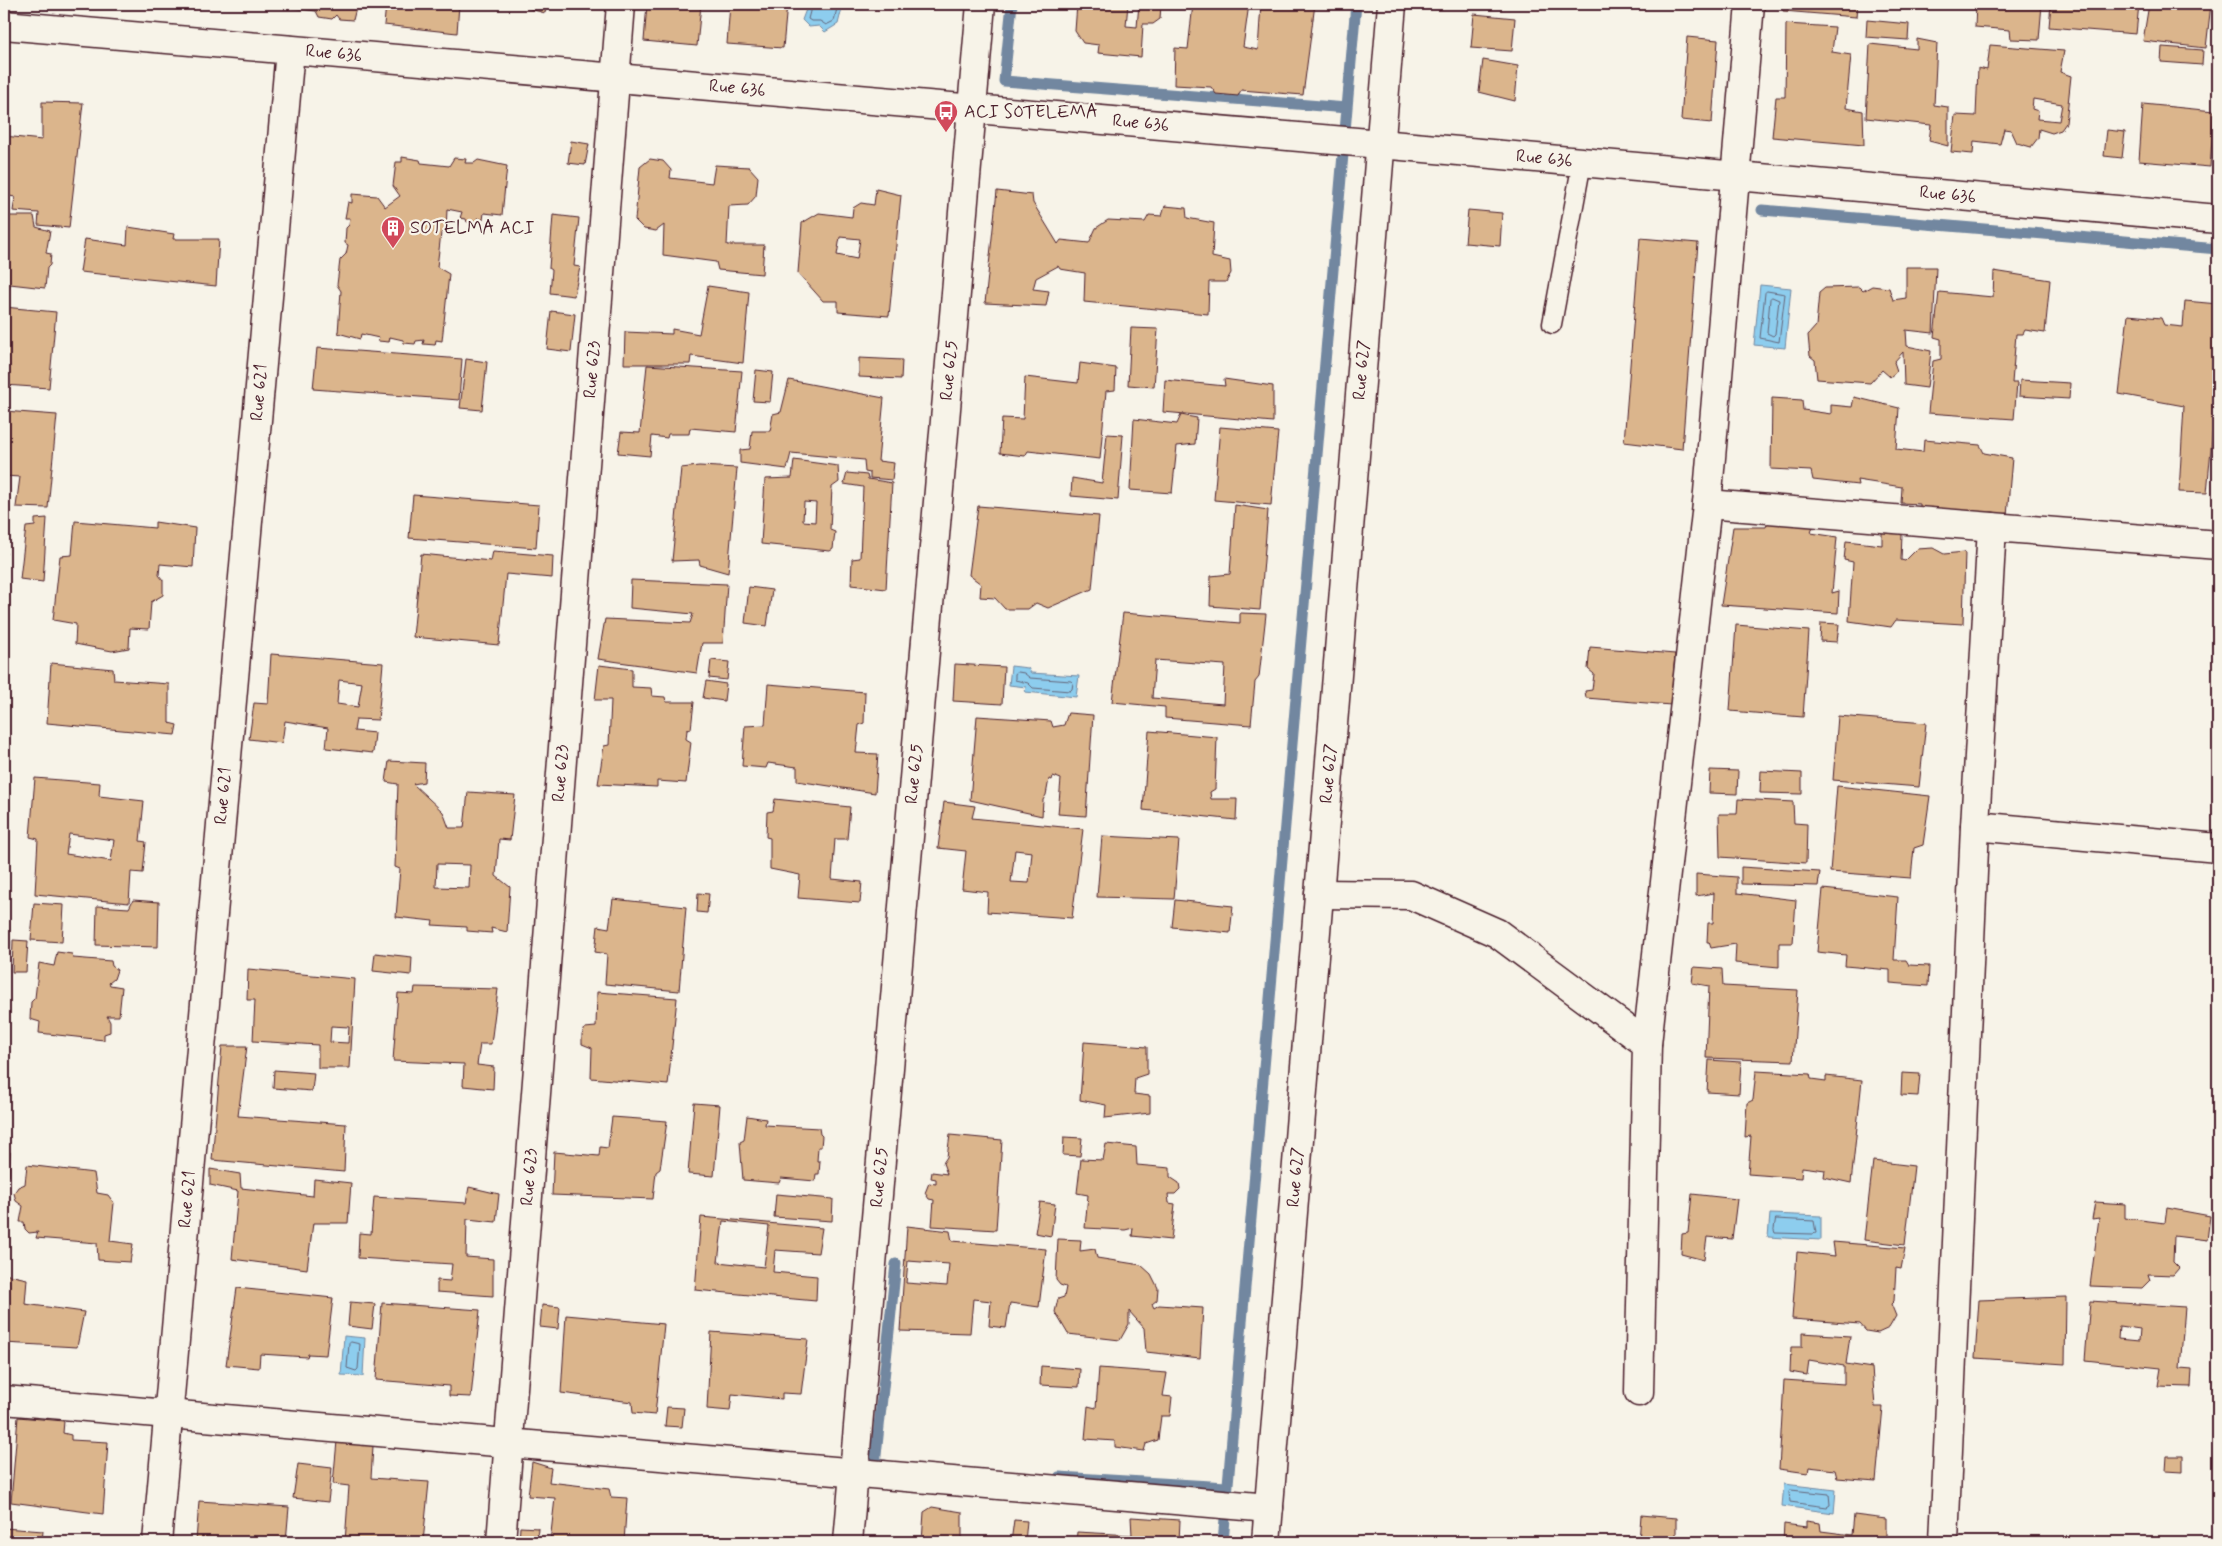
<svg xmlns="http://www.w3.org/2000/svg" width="2222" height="1546" viewBox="0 0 2222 1546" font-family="Mynerve,sans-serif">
  <rect width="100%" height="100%" fill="#f7f3e8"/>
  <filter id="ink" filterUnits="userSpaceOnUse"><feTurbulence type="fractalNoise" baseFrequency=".02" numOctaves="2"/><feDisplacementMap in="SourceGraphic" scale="10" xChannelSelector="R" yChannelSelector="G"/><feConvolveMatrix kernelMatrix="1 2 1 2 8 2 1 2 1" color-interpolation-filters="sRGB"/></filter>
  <g filter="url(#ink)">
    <!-- water -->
    <path fill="#8dcdee" stroke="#7287a0" d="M808 4H843L838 24 825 32 819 26 809 27 802 20Z
      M1760 285 1791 288 1785 348 1754 345Z
      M1011 666 1028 668 1031 673 1079 676 1076 697 1025 692 1026 687 1009 685Z
      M1770 1214 1821 1216V1240L1768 1237Z
      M344 1336 365 1338 363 1376 341 1375Z
      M1784 1484 1836 1490 1834 1513 1782 1506Z"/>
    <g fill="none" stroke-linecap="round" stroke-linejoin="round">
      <!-- shore -->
      <path stroke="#656579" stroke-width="1" d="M812 4 808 19 811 21H820L826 25 834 21 838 4
        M1767 291 1785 294 1779 342 1760 338 1765 293Z
        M1772 297 1779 300 1775 334 1773 336 1767 333 1770 299Z
        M1018 672 1024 673 1030 678 1071 681 1073 683 1072 689 1070 691 1033 688 1028 683 1015 680V674Z
        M1776 1219 1814 1221 1816 1233 1813 1234 1775 1233 1774 1230Z
        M351 1342 360 1344 358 1369 356 1371 347 1368 349 1344Z
        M1791 1490 1829 1494 1830 1505 1827 1507 1790 1502 1789 1492Z"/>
      <!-- stream -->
      <path stroke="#7287a0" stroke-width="11" d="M1012 4 1004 81 1347 108 1223 1542
        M1347 108 1356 4
        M1762 210 2218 249
        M885 1465H875L896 1264
        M1059 1477 1227 1487"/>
    </g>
    <!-- building -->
    <path fill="#dbb58c" stroke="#4a1f2b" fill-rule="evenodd" d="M293 4H357L353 20 339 19 336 15 332 19 319 17 316 11 292 8Z
      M386 4H459L457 33 384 25Z
      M527 4H547L545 13 526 8Z
      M647 4H701L697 46 644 41Z
      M730 4H787L783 48 727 44Z
      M1077 4H1128L1126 26 1137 27 1139 4H1161L1160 19 1153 24H1143L1141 57 1098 53 1099 45 1083 43 1075 31Z
      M1193 4H1249L1243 47 1258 50 1261 4H1315L1303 95 1241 90 1238 96 1216 94 1211 87 1174 85 1175 48 1188 49Z
      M1783 4H1785V8L1827 9V4H1857L1856 17 1783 11Z
      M1976 4H2042L2039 40 2011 39 2010 30 1975 27Z
      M2051 4H2139L2136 34 2049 27Z
      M2149 4H2211L2206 48 2143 41Z
      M1474 14 1515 18 1512 51 1471 48Z
      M1867 20 1909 24 1908 40 1866 37Z
      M1786 24 1835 27 1832 52 1851 55 1846 108 1863 111 1864 145 1772 137 1776 97H1785Z
      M1687 37 1718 40 1712 123 1681 120Z
      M1917 39 1937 43 1934 105 1948 107V146L1929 141 1931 125 1866 118 1870 44 1917 49Z
      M1990 45 2064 51 2060 72 2071 76 2066 123 2061 130 2052 133 2039 129 2038 138 2031 147 2017 143 2011 130 2004 129 2000 144 1974 141 1973 154 1951 152 1955 115 1976 116 1978 68 1987 70ZM2033 99 2062 104 2059 121 2037 119 2038 111 2032 109Z
      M2162 47 2203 50 2202 65 2161 62Z
      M1483 60 1518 66 1515 101 1479 92Z
      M42 102 83 103 69 228 38 225 39 213 13 211 15 197 4 195V136L42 140Z
      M2143 104 2214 111 2210 167 2139 161Z
      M2107 130 2125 132 2122 158 2104 156Z
      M571 141 589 144 585 165 568 163Z
      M402 157 420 160 421 163 449 166 454 158 466 159 465 163H474L478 160 507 166 502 215 484 213 483 220 477 218 478 222H467L466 219 460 218 462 212 447 209 446 231 441 233 437 267 449 274 442 341 436 340 435 345 423 344 424 340 416 341 415 344 404 343 403 340 390 337 389 342 378 341 379 338 361 334 360 339 338 333 341 291 337 285 340 260 346 254 348 245 345 243 346 228 349 225 350 218H345L348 202 352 203V194L377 196 385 207 400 196 393 186 396 162H402Z
      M650 159 663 161 671 170 670 178 712 183 715 165 749 167 758 177 756 196 748 205 729 206 727 245H764L762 274 718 270 716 262 663 255 664 225 656 231 644 229 635 220 640 167Z
      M876 189 901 195 889 316 838 312V301H823L798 273 802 223 819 213 852 217 853 208 861 203 874 205ZM840 237 860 239 857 259 837 255Z
      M997 191 1032 195 1033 203 1058 244 1061 240 1089 243 1096 228 1108 220 1145 222 1149 215 1162 216 1165 206 1186 208 1187 218 1214 223 1212 257 1230 261 1231 273 1226 282H1209L1208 314 1084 302 1085 273 1060 269 1058 266 1036 278 1033 289 1049 291 1046 306 985 303Z
      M1468 210 1502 213 1500 246 1465 243Z
      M553 215 579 218 574 266 580 267 574 296 550 293 552 270 549 268Z
      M4 216H34L36 227 50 231 46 253 51 254 50 265 47 268 45 288 10 284 9 289H4Z
      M128 227 174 234 173 239H219L216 286 80 272 85 239 127 245Z
      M1640 238 1698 243 1682 449 1624 442Z
      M1906 267H1936L1933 333 1906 330 1907 346 1931 351 1927 388 1904 385 1903 352 1894 362 1897 371 1890 377 1882 370 1870 383 1817 379 1815 360 1810 356 1808 335 1816 326 1819 293 1825 288 1859 287 1863 291 1872 286 1880 287 1889 288 1893 300 1906 298Z
      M1994 271 2050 280 2045 333 2025 330 2023 334H2016L2012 383H2017L2014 419 1928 413 1933 361 1941 359V339L1934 337 1939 292 1993 297Z
      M708 286 749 292 743 363 691 356 690 364H624L625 332 672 334V329L699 334Z
      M2185 301 2218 304V403L2215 404 2207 493 2179 492 2184 406 2119 394 2128 315 2161 318 2164 325 2183 327Z
      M4 307 56 312 49 388 4 385Z
      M551 311 575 314 571 352 547 349Z
      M1131 328 1158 329 1154 387 1128 385Z
      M317 348 462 359 459 400 313 389Z
      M859 358 902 360 901 379 859 377Z
      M466 359 487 362 482 410 460 408Z
      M1080 363 1116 368 1115 390 1106 391 1100 459 1028 451 1025 456 1000 453 1002 418 1023 419 1025 377 1078 383Z
      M647 365 742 371 736 432 690 428 689 434H668L667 438 652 436 650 456 618 453 621 432 640 433Z
      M756 370 773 372 770 402 753 401Z
      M1224 379 1273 386V422L1163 412 1165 380 1225 386Z
      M789 380 884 398 878 461 894 463 892 480 870 478V473L865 472 864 460 791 453 787 469 740 463V450L750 449 752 431H770L773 414 781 412Z
      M2020 380 2070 383 2069 399 2019 396Z
      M1854 397 1899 408 1896 449 1923 452 1924 440 1980 445 1984 453 2012 458 2007 516 1920 509V504L1901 503 1902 487 1857 480 1858 485 1813 480 1811 471 1771 469 1772 398 1802 400 1803 410 1831 414V405L1852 407Z
      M4 411 57 415 48 508 16 507 20 477 4 476Z
      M1181 415 1197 418 1195 444 1177 446 1172 493 1130 490 1134 419 1177 424Z
      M1220 427 1278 432 1271 505 1214 500Z
      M1107 434 1123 435 1118 500 1071 496 1072 478 1102 483Z
      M794 460 838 466 839 482 832 487 830 530 835 532 833 549 830 551 761 544 765 479 792 478ZM804 502 816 503 815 522 803 521Z
      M699 466 737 468 728 573 700 565 699 560 672 561 681 468Z
      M847 473 867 475 868 479 892 483 886 589 851 585 852 559 860 558 863 487 844 484Z
      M413 495 539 505 536 548 409 538Z
      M1235 505 1268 510 1260 610 1210 606 1211 576 1230 574Z
      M978 506 1099 516 1092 589 1048 608 1036 603 1028 609H1005L995 598 980 597 981 584 969 575Z
      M47 518 43 582 20 579 26 527 35 526V519Z
      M1769 519 1814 522 1811 533 1837 537 1832 593 1839 591 1838 613 1721 605 1733 527H1766Z
      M75 521 155 528V522L195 528 193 567 160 564 159 575 163 580V595L151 602 149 629 130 628 129 648 112 651 75 644 76 624 53 620 60 556 72 555Z
      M4 530H8L6 554 4 553Z
      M1882 531 1902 534 1901 560 1905 561 1917 549 1933 548 1944 554 1965 552 1963 624 1896 620 1891 627 1849 621 1853 562 1844 560 1846 541 1882 545Z
      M493 551 553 556 552 578 506 574 499 645 413 637 421 554 491 561Z
      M631 580 727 584 723 643H702L697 673 598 659 605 619 690 623 693 614 630 608Z
      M749 587 772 590 767 626 745 623Z
      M1123 613 1240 623V613L1266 614 1259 677 1255 682 1251 725 1165 718V707L1112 702ZM1155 660 1225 665 1223 704 1152 698Z
      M1821 623 1839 624 1837 642 1820 641Z
      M1736 625 1809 631 1803 717 1730 711Z
      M1590 647 1675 654 1671 705 1586 698 1585 691 1592 690 1594 674 1588 669Z
      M271 654 383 663 378 720 356 719 354 731 375 733 373 753 326 748 328 728 285 721 282 743 249 739 254 703 268 704ZM339 680 362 683 358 707 337 704Z
      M711 660 729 662 727 680 709 678Z
      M51 663 113 669 114 680 169 684V723L177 725 175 735 47 723Z
      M955 664 1004 667 1002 704 953 701Z
      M599 665 632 669V687L651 688 652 696 665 697 666 702H694L691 729 687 730 686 739 691 742 686 783 657 781V787L598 784 604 746 609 745 611 700H595Z
      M706 681 726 684 724 701 703 698Z
      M768 684 865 692 864 723 859 725 856 753 878 754 875 793 797 781V767L768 763 766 768 742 766 745 726 765 725Z
      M1068 713 1093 715 1086 816 1058 814 1061 779 1053 776 1052 780 1049 779 1046 795 1043 800 1042 816 970 800 977 716 1051 721 1053 727 1064 725Z
      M1838 716 1926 723 1919 787 1833 780Z
      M1149 731 1217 737 1215 789 1210 792 1211 799H1237L1236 820 1143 810Z
      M389 761 425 763 424 782 413 784 443 812 449 828H464L468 792 515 795 510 840 499 839 496 876 510 887 507 932 491 928 492 933 467 931V927L432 925 433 921 396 917 400 869 395 867 398 784 386 782ZM437 864 470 865 469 888 436 887Z
      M1710 770 1738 771 1737 794 1709 793Z
      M1761 771 1802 773V794L1760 793Z
      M35 778 100 783 99 796 144 801 140 841 146 842 143 873 131 872 129 903 35 894 38 839 30 837ZM69 834 114 840 111 861 66 854Z
      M1837 786 1930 796 1923 845 1914 848 1911 878 1830 872Z
      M775 799 850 807 847 839H835L832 879 862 882 860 903 798 898 800 875 770 869V838L766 837 767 812 773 811Z
      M1738 799 1793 802 1794 823 1807 824 1806 863 1720 857 1719 814H1737Z
      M944 802 975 806 972 818 1083 829 1072 918 987 912 988 892 962 889 966 851 938 848ZM1015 850 1032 852 1029 883 1011 882Z
      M1102 836 1179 840 1174 899 1097 897Z
      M1741 867 1820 872 1818 886 1741 884Z
      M1696 874 1737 877V893L1796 900 1793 943H1779V967L1735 963 1736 944 1711 948 1709 942H1707L1708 923H1713L1714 893 1696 896Z
      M1823 889 1898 897 1894 960H1906L1909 965 1929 966 1928 986 1890 983V970L1845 966 1846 955 1817 952Z
      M698 893 709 894 707 913 697 912Z
      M613 899 686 907 679 991 605 984 607 954 595 952 598 926 609 928Z
      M133 900 159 902 158 947 96 945 97 906 129 908Z
      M1175 900 1233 906 1230 933 1172 927Z
      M34 903 64 905 62 942 31 940Z
      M13 940 28 941 26 972H12Z
      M4 941H10L9 955H4Z
      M57 952 72 954 73 958 111 961 112 966 117 970 114 979 109 983 110 985 122 987 119 1016H107L110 1022V1032L104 1034V1040L39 1033 40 1022 30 1019 31 1002 35 998 39 963 54 966Z
      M375 953 412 957 411 975 373 971Z
      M1694 967 1722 969 1723 986 1798 990 1793 1061 1706 1058 1709 986 1692 983Z
      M248 969 355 979 350 1068H318V1045L253 1041 255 1000H247ZM331 1026 349 1027 348 1043 330 1042Z
      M415 987 498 989 491 1044H480L477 1065 494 1067 493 1089 463 1086 464 1064 393 1061 398 993 414 994Z
      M597 992 677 998 668 1085 591 1078 592 1048 582 1044V1035L585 1028 596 1027Z
      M1084 1042 1147 1047V1074L1135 1078 1134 1094 1150 1096V1113L1105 1118 1106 1105 1080 1100Z
      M222 1046H247L238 1116 346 1124 344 1172 212 1160Z
      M1709 1060 1741 1062 1739 1094 1707 1092Z
      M274 1070 314 1073 312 1091 273 1088Z
      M1756 1071 1810 1074 1811 1079 1826 1081V1076L1862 1080 1851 1183 1824 1177 1825 1170 1802 1167 1801 1178 1748 1174 1751 1136 1745 1137 1747 1103 1753 1100Z
      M1902 1073 1920 1074 1918 1096 1901 1095Z
      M694 1103 720 1105 714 1176 688 1174Z
      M747 1116 766 1119 765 1125 819 1128 820 1134 822 1136 821 1147H818L817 1161H820L819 1174H816L815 1181 781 1178 779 1183 743 1180 740 1142 744 1140Z
      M612 1117 667 1121 660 1169 656 1172 653 1199 552 1195 554 1152 599 1156 600 1147 608 1148Z
      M950 1135 1002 1140 996 1230 932 1226 934 1200 929 1199 925 1193 929 1183 936 1184V1179L931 1178 932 1172 947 1174 943 1163 947 1157Z
      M1064 1137 1082 1138 1080 1156 1063 1155Z
      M1106 1144 1136 1147 1137 1165 1170 1168V1177L1179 1183 1180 1189 1175 1194H1168L1169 1203 1175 1204 1171 1240 1132 1236 1133 1228 1125 1230 1085 1228 1088 1195 1077 1193 1081 1159 1103 1160Z
      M4 1151 10 1152 9 1176H4Z
      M1873 1161 1914 1166 1905 1245 1864 1240Z
      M27 1165 94 1173 97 1193 108 1195 114 1203 110 1241 133 1244 130 1262 98 1260 97 1243 36 1238 38 1232 29 1233 25 1229 24 1222H20L23 1206 16 1201 14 1193 18 1187 25 1184Z
      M210 1169 240 1174 241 1188 313 1196 314 1179 351 1183 348 1223H313L307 1269 232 1259 238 1191 210 1185Z
      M469 1187 499 1194 496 1222 467 1219 466 1257 493 1259V1296L437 1292V1280L450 1281 452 1264 358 1258 359 1233 371 1234 374 1197 466 1203Z
      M776 1194 833 1199 832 1221 774 1217Z
      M1692 1194 1737 1199 1732 1239 1707 1237 1704 1260 1681 1254 1682 1234 1688 1233Z
      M1040 1202 1055 1204 1051 1236 1035 1233Z
      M2095 1202 2125 1204V1218L2165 1223 2167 1208 2210 1216 2207 1240 2174 1236 2173 1262 2179 1268 2173 1275 2148 1274 2150 1280 2142 1288 2090 1286 2099 1218 2092 1219Z
      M701 1217 822 1228 818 1253 775 1250 773 1272 817 1276 816 1301 695 1290ZM723 1221 769 1226 764 1267 718 1262Z
      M907 1226 950 1231 952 1241 1046 1249 1039 1307 1010 1303 1006 1328 989 1326 991 1301 973 1299 970 1333 900 1331ZM908 1261 949 1264 947 1286 906 1283Z
      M1058 1239 1081 1240 1080 1251 1095 1249 1097 1258 1141 1265 1151 1274 1158 1288 1157 1300 1152 1304 1154 1308 1159 1305 1203 1308 1200 1358 1146 1352 1144 1328 1129 1311V1324L1120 1340 1068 1334 1055 1312 1058 1299 1064 1297 1066 1287 1060 1285 1056 1280Z
      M1833 1242 1905 1248 1901 1269 1896 1268 1894 1301 1891 1304 1896 1316 1889 1328 1878 1333 1866 1331 1860 1324 1792 1319 1797 1252 1835 1256Z
      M4 1274 27 1279 25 1304 84 1312 77 1347 4 1343Z
      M237 1288 333 1298 326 1355 308 1354 307 1357 260 1354 259 1368 226 1365Z
      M2066 1297 2065 1364 1975 1358 1979 1300Z
      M2090 1301 2185 1307 2180 1368 2192 1369 2191 1387 2158 1386 2161 1368 2085 1360ZM2119 1326 2140 1329 2139 1341 2118 1339Z
      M350 1302 375 1304 372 1329 348 1326Z
      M382 1303 480 1310 471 1397 449 1396V1386L376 1380Z
      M542 1305 560 1307 558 1329 540 1327Z
      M566 1315 664 1324 655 1415 633 1413 632 1402 561 1393Z
      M711 1332 808 1339 801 1394 782 1393V1399L732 1394 730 1411 707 1409Z
      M1802 1333 1850 1336 1846 1364 1872 1368 1875 1407H1883L1876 1481 1837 1478 1835 1470 1809 1467 1808 1473 1779 1469 1784 1380 1844 1384V1366L1809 1360 1807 1375 1790 1372 1791 1347H1802Z
      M1041 1366 1080 1369 1079 1387 1040 1385Z
      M1099 1368 1167 1373 1163 1396 1172 1397 1170 1416H1161L1158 1440 1146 1444 1144 1451 1115 1447V1441L1085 1439 1088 1406 1096 1408Z
      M667 1407 684 1408 682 1427 665 1426Z
      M18 1417 64 1421 63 1433 71 1435V1440L108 1442 103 1514 11 1502Z
      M337 1441 373 1446 371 1478 429 1482 423 1542H345L349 1486 333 1484Z
      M2167 1456H2183V1472L2166 1471Z
      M532 1462 551 1468 549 1482 609 1489 611 1497 627 1498 624 1542H550L555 1498 528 1496Z
      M298 1464 332 1468 328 1502 293 1498Z
      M199 1501 289 1507 286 1542H196Z
      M932 1507 962 1512V1542H922L924 1512Z
      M1641 1515 1676 1518V1542H1639Z
      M1854 1515 1886 1519V1542H1783L1784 1524 1806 1527V1521L1820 1523 1821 1531 1852 1535Z
      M1131 1517 1180 1520 1179 1542 1150 1538 1149 1542H1076L1077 1532 1132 1535Z
      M1014 1520 1027 1521 1025 1542H1011Z
      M520 1527 538 1528 537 1542H519Z
      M4 1528 43 1531 42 1542H4Z"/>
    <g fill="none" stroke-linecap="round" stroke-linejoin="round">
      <!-- lane casing -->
      <g stroke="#4a1f2b" stroke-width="21">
        <path id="lane" d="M1552 324 1582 162"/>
      </g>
      <!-- street casing -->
      <g stroke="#4a1f2b" stroke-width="31">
        <g id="street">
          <path id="s1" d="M1380 144 2218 219"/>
          <path d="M1707 504 2218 545"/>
          <path d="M1975 826 2218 848"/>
          <path d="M1319 894 1411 895 1497 933 1647 1044"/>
          <path d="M1639 1392 1647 1044 1707 504 1750 4"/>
          <path d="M4 1400 1269 1508"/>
          <path id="s2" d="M157 1542 290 50"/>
          <path id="s3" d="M501 1542 621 4"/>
          <path id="s4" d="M848 1542 981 4"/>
          <path d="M1944 1542 1975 826 1992 527"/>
        </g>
      </g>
      <!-- secondary casing -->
      <g stroke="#4a1f2b" stroke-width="31">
        <g id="secondary">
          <path id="s5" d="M4 25 1380 144"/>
          <path id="s6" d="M1266 1542 1392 4"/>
        </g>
      </g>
      <!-- lane -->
      <use href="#lane" stroke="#f7f3e8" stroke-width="18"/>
      <!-- street -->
      <use href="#street" stroke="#f7f3e8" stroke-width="28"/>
      <!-- secondary -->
      <use href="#secondary" stroke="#f7f3e8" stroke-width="28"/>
    </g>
  </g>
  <!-- icons -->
  <defs>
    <g id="bus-pin" transform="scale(1.25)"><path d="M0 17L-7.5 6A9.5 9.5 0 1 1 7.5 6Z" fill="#d1495b" stroke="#f7f3e8"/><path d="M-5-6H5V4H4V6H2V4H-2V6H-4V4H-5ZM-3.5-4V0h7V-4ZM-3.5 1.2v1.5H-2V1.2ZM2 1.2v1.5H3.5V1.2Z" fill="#fff"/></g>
    <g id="building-pin" transform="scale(1.25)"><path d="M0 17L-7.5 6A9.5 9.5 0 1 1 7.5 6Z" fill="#d1495b" stroke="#f7f3e8"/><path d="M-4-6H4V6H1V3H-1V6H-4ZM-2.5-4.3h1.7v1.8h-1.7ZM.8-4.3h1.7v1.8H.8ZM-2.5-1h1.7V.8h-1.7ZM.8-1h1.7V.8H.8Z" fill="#fff"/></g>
  </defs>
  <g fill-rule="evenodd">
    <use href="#bus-pin" x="946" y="112"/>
    <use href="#building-pin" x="393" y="228"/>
  </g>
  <g text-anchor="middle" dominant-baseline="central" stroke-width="4.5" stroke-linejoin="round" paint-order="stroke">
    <!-- street labels -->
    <g font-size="18" fill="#4a1f2b" stroke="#f7f3e8">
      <text stroke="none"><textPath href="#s5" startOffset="331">Rue 636</textPath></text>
      <text stroke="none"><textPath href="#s5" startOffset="736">Rue 636</textPath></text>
      <text stroke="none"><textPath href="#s5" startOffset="1141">Rue 636</textPath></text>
      <text stroke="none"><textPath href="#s1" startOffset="165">Rue 636</textPath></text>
      <text stroke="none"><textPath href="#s1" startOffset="570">Rue 636</textPath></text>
      <text stroke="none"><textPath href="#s3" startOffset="1176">Rue 623</textPath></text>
      <text stroke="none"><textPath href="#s6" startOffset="1176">Rue 627</textPath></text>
      <text stroke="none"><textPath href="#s4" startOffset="1176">Rue 625</textPath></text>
      <text stroke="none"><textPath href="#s2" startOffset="1154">Rue 621</textPath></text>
      <text stroke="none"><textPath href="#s3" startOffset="771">Rue 623</textPath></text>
      <text stroke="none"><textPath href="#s4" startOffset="771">Rue 625</textPath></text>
      <text stroke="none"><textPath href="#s6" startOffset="771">Rue 627</textPath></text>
      <text stroke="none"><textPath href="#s2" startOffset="749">Rue 621</textPath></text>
      <text stroke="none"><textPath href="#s4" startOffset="366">Rue 625</textPath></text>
      <text stroke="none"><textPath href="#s3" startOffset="366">Rue 623</textPath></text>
      <text stroke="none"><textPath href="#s6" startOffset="366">Rue 627</textPath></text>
      <text stroke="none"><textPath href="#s2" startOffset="344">Rue 621</textPath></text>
    </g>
    <!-- poi labels -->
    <g font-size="18" fill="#4a1f2b" stroke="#f7f3e8" text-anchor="start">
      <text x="964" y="112">ACI SOTELEMA</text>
      <text x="410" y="228">SOTELMA ACI</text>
    </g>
  </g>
  <!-- margin -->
  <rect width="2222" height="1546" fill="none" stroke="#f7f3e8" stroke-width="20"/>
  <rect x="10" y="10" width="2202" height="1526" fill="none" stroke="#4a1f2b" stroke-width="2" filter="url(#ink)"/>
</svg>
